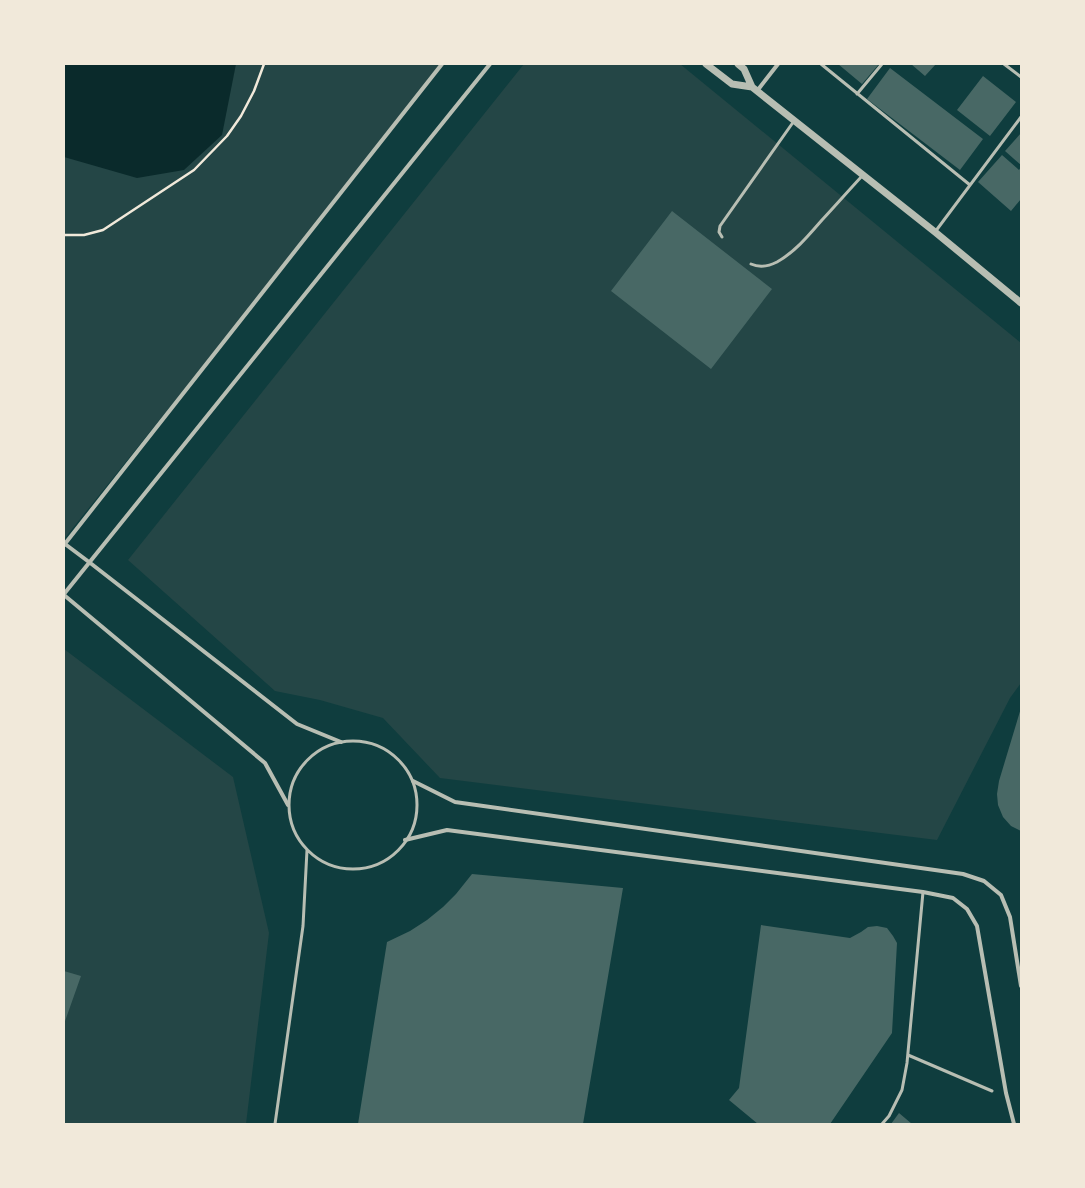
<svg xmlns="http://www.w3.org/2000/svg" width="1085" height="1188" viewBox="0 0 1085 1188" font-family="Signika,sans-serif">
  <rect width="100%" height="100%" fill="#0f3d3e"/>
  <!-- green -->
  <path fill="#244646" d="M64 64H445L64 539Z
    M524 64H680L1021 343V683L1010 698 937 840 440 778 383 718 320 700 275 691 128 560Z
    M64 649 233 777 269 933 246 1124H64Z"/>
  <!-- water -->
  <path fill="#0a2a2b" d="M64 64H236L222 135 184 170 137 178 64 157Z"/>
  <!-- building -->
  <path fill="#486865" d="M838 64H879L862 84Z
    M911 64H936L925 76Z
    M890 68 983 139 960 170 867 99Z
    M983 76 1016 102 990 136 957 110Z
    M1021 133V165L1005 151Z
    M1002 155 1019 170 1021 167V199L1011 211 978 182Z
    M672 211 772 289 711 369 611 291Z
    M1021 708V831L1011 826 1003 817 998 805 997 794 999 781Z
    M472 874 623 888 583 1124H358L387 942 410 931 427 920 443 907 456 894Z
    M761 925 850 938 861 932 868 927 877 926 887 928 893 936 897 943 892 1033 830 1124H758L729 1100 739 1088Z
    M64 971 81 976 64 1024Z
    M899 1113 912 1124H891Z"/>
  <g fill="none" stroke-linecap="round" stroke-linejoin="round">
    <!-- path -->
    <path stroke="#f1e9da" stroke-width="2.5" d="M64 235H84L103 230 194 170 227 136 241 116 254 91 264 64"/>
    <!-- service -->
    <path stroke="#b8beb3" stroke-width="3" d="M821 64 970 185
      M1004 64 1021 77
      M857 94 882 64
      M935 232 1021 117
      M722 237 719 232 720 226 794 121
      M751 264C760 268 769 266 777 262 795 252 809 235 822 220 836 205 849 190 863 175
      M289 805a64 64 0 1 1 128 0a64 64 0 1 1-128 0Z
      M908 1055 992 1091
      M275 1124 303 926 307 850
      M882 1124 889 1116 902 1090 907 1063 923 892"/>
    <!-- minor -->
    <path stroke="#b8beb3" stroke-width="4" d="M757 91 778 64
      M65 544 89 562 297 724 341 742
      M64 545 442 64
      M64 594 490 64
      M64 595 265 763 288 805
      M413 781 455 802 963 874 984 881 1001 895 1010 917 1021 986
      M405 840 447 830 923 892 953 898 967 909 977 926 1006 1093 1014 1124"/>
    <!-- tertiary -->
    <path stroke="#b8beb3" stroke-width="7" d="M706 64 732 84 752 87
      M738 64 744 69 752 87 935 232 1021 303"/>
  </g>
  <!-- border -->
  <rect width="1085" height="1188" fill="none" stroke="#f1e9da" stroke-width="130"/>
</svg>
